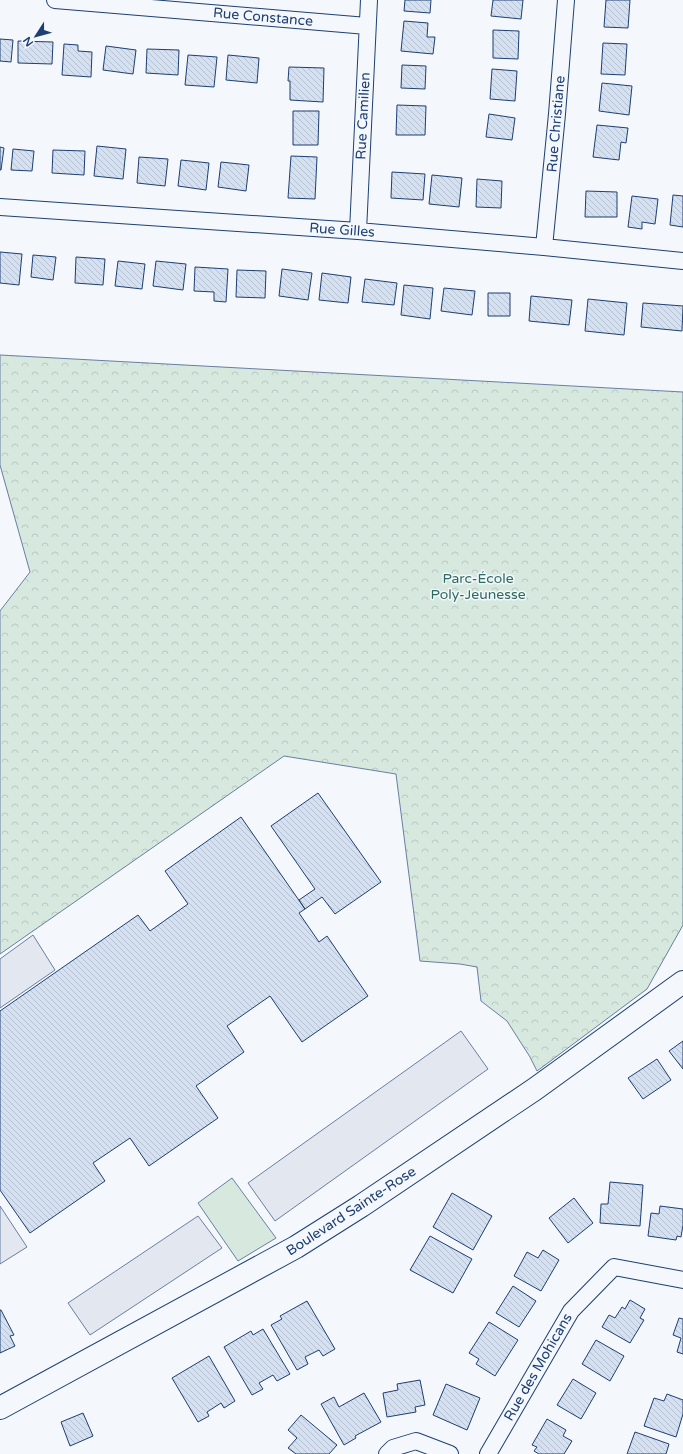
<svg xmlns="http://www.w3.org/2000/svg" width="683" height="1454" viewBox="0 0 683 1454" font-family="'Varela Round',sans-serif">
  <defs>
    <pattern id="forest-crowns" width="20" height="18" patternUnits="userSpaceOnUse"><rect width="20" height="18" fill="#d7e8df"/><path d="M2 6a3 3 0 1 1 6 0M12 15a3 3 0 1 1 6 0" fill="none" stroke="#b8c8c3"/></pattern>
    <pattern id="building-back-hatch" width="6" height="6" patternUnits="userSpaceOnUse"><rect width="6" height="6" fill="#d5e0f0"/><path d="M-1 5l2 2M0 0l6 6M5-1l2 2" fill="none" stroke="#b6c1d1"/></pattern>
  </defs>
  <rect width="100%" height="100%" fill="#f4f7fb"/>
  <!-- green -->
  <path fill="#d7e8df" stroke="#687fa3" d="M232 1178 276 1238 238 1261 198 1203Z"/>
  <!-- forest -->
  <path fill="url(#forest-crowns)" stroke="#687fa3" d="M0 355 683 392V925L647 989 537 1071 530 1057 507 1021 481 1001 477 967 460 964 420 961 396 774 284 756 0 954V611L30 572 0 465Z"/>
  <!-- parking -->
  <path fill="#e3e8f0" stroke="#687fa3" d="M33 935 55 970 0 1008V959Z
    M461 1031 488 1069 275 1221 248 1183Z
    M0 1206 27 1247 0 1264Z
    M198 1216 222 1248 90 1335 68 1303Z"/>
  <!-- building -->
  <path fill="url(#building-back-hatch)" stroke="#1d3f73" d="M405 0H431L430 13 404 11Z
    M493 0H523L521 19 491 16Z
    M606 0H630L628 28 604 27Z
    M404 21 428 23 427 37H435L433 54 401 51Z
    M493 30 519 31 518 59 493 58Z
    M0 39 13 40 11 62 0 61Z
    M18 41 53 42 52 64 18 63Z
    M603 43 627 44 625 75 601 74Z
    M64 44 78 45V51L92 52 91 77 62 75Z
    M106 46 136 50 133 74 103 70Z
    M147 49 179 50 178 75 146 73Z
    M188 55 217 57 214 87 185 85Z
    M228 55 259 58 257 83 226 80Z
    M402 65 426 66 425 89 401 88Z
    M289 67 324 68 323 102 290 100V81H288Z
    M492 69 517 71 515 101 490 99Z
    M602 83 632 86 629 115 599 111Z
    M397 105 426 106 425 135H396Z
    M293 111H319L318 145H293Z
    M489 114 515 118 512 140 486 137Z
    M597 125 628 128 626 143 621 142 619 160 593 157Z
    M97 146 126 149 123 179 94 176Z
    M0 147 4 148 1 170H0Z
    M13 149 34 151 32 171 11 170Z
    M53 150 85 151 84 175 52 173Z
    M291 156 317 157 315 199 288 198Z
    M139 157 168 159 165 186 137 183Z
    M181 160 209 163 206 190 178 186Z
    M221 162 249 165 246 191 218 187Z
    M392 172 425 174 423 200 391 198Z
    M432 175 462 178 459 207 429 204Z
    M477 179 502 181 501 208 476 207Z
    M586 191 617 192V217H585Z
    M673 195 683 196V227L670 225Z
    M632 196 658 199 655 224 642 222V229L628 227Z
    M0 252 22 254 19 285 0 283Z
    M33 255 56 257 53 280 31 277Z
    M76 257 105 259 103 285 75 283Z
    M118 261 145 264 142 289 115 286Z
    M156 261 186 264 183 290 153 286Z
    M195 267 228 269 226 302 214 301V292L194 291Z
    M282 269 312 273 308 300 279 296Z
    M237 270 266 271 265 298 236 297Z
    M322 273 351 277 348 303 319 300Z
    M365 279 397 283 394 305 362 302Z
    M404 285 433 288 430 319 401 315Z
    M444 288 475 291 472 315 441 311Z
    M488 293H510V316H488Z
    M531 296 572 300 569 325 529 321Z
    M588 299 627 303 624 335 585 331Z
    M643 303 683 306 682 331 641 327Z
    M318 793 381 882 335 914 322 897 305 909 299 900 315 889 271 826Z
    M241 817 305 909 299 913 319 942 327 936 368 996 302 1042 270 996 227 1026 244 1052 196 1086 218 1118 149 1166 130 1138 93 1163 105 1181 30 1233 0 1190V1011L138 915 150 931 188 904 165 871Z
    M683 1041V1069L669 1051Z
    M657 1059 671 1080 643 1099 628 1078Z
    M610 1182 643 1185 640 1226 600 1223 601 1204H608Z
    M452 1193 492 1216 473 1250 433 1227Z
    M574 1198 593 1223 568 1243 549 1218Z
    M660 1206 683 1209V1225L681 1237 677 1236 676 1240 648 1236 651 1213 659 1214Z
    M430 1236 472 1259 453 1293 410 1270Z
    M543 1250 559 1260 541 1291 514 1276 527 1252 538 1258Z
    M513 1286 536 1301 519 1327 496 1313Z
    M630 1300 645 1309 640 1318 644 1320 630 1343 602 1327 609 1315 615 1318 622 1307 625 1309Z
    M307 1301 335 1349 323 1356 319 1350 305 1357 308 1364 297 1370 271 1325 282 1319 280 1316Z
    M0 1310H1L14 1335 10 1336 15 1346 0 1353Z
    M679 1318 683 1319V1354L677 1352 681 1338 673 1335Z
    M489 1322 518 1340 495 1376 476 1364 479 1359 469 1353Z
    M263 1329 290 1374 277 1381 273 1375 259 1383 263 1389 252 1395 224 1347 251 1331 253 1335Z
    M596 1340 624 1356 610 1381 582 1364Z
    M209 1356 235 1401 224 1408 221 1403 207 1412 209 1416 198 1422 172 1378Z
    M573 1379 596 1393 581 1419 557 1405Z
    M420 1380 425 1405 415 1407 416 1412 387 1417 383 1393 398 1390 397 1384Z
    M446 1384 480 1398 467 1430 433 1415Z
    M364 1393 381 1422 355 1436 356 1438 344 1445 321 1404 334 1397 339 1407Z
    M667 1394 683 1400V1414L676 1437 644 1426 654 1398 664 1401Z
    M83 1413 93 1436 70 1446 61 1422Z
    M301 1415 337 1445 329 1454H296L288 1448 297 1438 288 1430Z
    M547 1419 566 1430 563 1436 572 1441 564 1454H539L534 1451 537 1447 532 1445Z
    M635 1432 669 1444 666 1454H627Z"/>
  <g fill="none" stroke-linecap="round" stroke-linejoin="round">
    <!-- street casing -->
    <g stroke="#1d3f73" stroke-width="18">
      <path id="street" d="M55 0 367 26
        M0 207 358 231 544 247 683 261
        M358 231 369 0
        M544 247 557 114 566 0
        M387 1454 393 1448 416 1441 450 1454
        M488 1454 571 1311 614 1267 683 1280"/>
    </g>
    <!-- secondary casing -->
    <g stroke="#1d3f73" stroke-width="24">
      <path id="secondary" d="M0 1408 296 1247 361 1206 535 1089 683 982"/>
    </g>
    <!-- street -->
    <use href="#street" stroke="#f4f7fb" stroke-width="16"/>
    <!-- secondary -->
    <use href="#secondary" stroke="#f4f7fb" stroke-width="22"/>
  </g>
  <g text-anchor="middle" dominant-baseline="central" stroke-width="3" stroke-linejoin="round" paint-order="stroke">
    <!-- street labels -->
    <g font-size="14" fill="#1d3f73" stroke="#f4f7fb">
      <text transform="translate(263 17) rotate(5)">Rue Constance</text>
      <text transform="translate(363 116) rotate(-87)">Rue Camilien</text>
      <text transform="translate(556 124) rotate(-85)">Rue Christiane</text>
      <text transform="translate(342 230) rotate(4)">Rue Gilles</text>
      <text transform="translate(351 1211) rotate(-33)">Boulevard Sainte-Rose</text>
      <text transform="translate(538 1367) rotate(-60)">Rue des Mohicans</text>
    </g>
    <!-- park labels -->
    <g font-size="14" fill="#2c6c60" stroke="#f4f7fb">
      <text x="478" y="578">Parc-École<tspan x="478" dy="16">Poly-Jeunesse</tspan></text>
    </g>
  </g>
  <!-- north arrow -->
  <g transform="translate(36 36) rotate(234)" stroke="#f4f7fb" stroke-width="3" paint-order="stroke">
  <path d="M0-3L7 15L0 10L-7 15Z" fill="#1d3f73"/>
  <text y="-6" font-size="11" font-weight="bold" text-anchor="middle" fill="#1d3f73">N</text>
  </g>
</svg>
